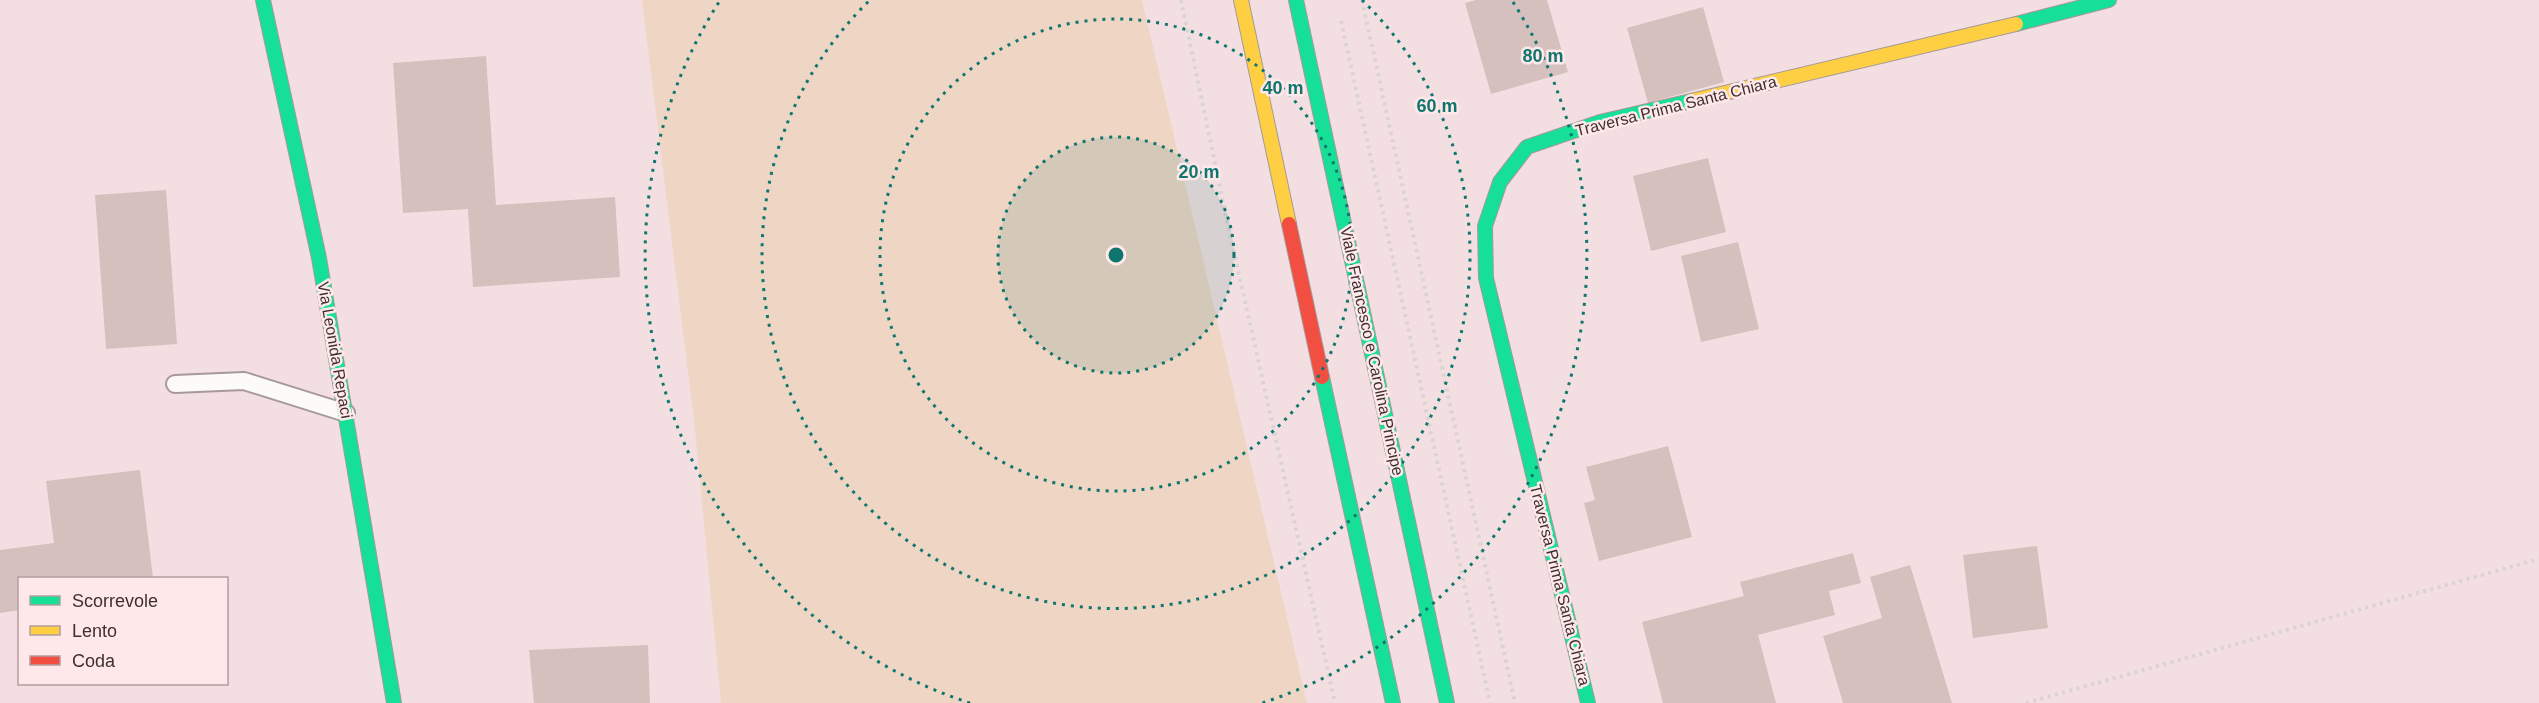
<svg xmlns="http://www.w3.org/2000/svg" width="2539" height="703" viewBox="0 0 2539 703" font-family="Helvetica,sans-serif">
  <rect width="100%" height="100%" fill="#f3dfe1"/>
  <!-- green -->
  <path fill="#efd5c4" d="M642 0H1142L1307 703H721L695 429Z"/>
  <!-- building -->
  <path fill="#d6c0bd" d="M1476 0H1547L1568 72 1491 94 1465 3Z
    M1703 7 1724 82 1648 103 1627 28Z
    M486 56 496 205 615 197 620 277 473 287 468 209 403 213 393 63Z
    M1708 158 1726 232 1651 251 1633 176Z
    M166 190 177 344 106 349 95 195Z
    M1738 242 1759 329 1701 342 1681 256Z
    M1668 446 1692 537 1599 561 1584 503 1595 500 1586 467Z
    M140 470 153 578H20V610L0 613V550L54 543 46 481Z
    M2037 546 2048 628 1973 638 1963 555Z
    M1853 553 1861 583 1829 591 1835 615 1758 635 1776 703H1663L1642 622 1744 596 1740 582Z
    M1910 565 1952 703H1843L1823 636 1882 618 1870 577Z
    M648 645 650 703H534L529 650Z"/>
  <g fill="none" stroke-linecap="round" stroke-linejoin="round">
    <!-- lane casing -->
    <g stroke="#a7999a" stroke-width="20">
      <path id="lane" d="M175 384 244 381 346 413"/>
    </g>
    <!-- fast casing -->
    <g stroke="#a7999a" stroke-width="16">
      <path id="fast" d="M263 0 319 258 394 703
        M1296 0 1447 703
        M2016 24 2109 0
        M1322 377 1393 703
        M1588 703 1486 278 1485 226 1500 182 1527 147 1600 122 1691 101"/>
    </g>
    <!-- slow casing -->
    <g stroke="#a7999a" stroke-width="16">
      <path id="slow" d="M1241 0 1289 224
        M1691 101 2016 24"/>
    </g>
    <!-- jam casing -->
    <g stroke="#a7999a" stroke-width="16">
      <path id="jam" d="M1289 224 1322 377"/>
    </g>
    <!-- path -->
    <path stroke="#dad3d4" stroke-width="4" stroke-dasharray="3 4.5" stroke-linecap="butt" d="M1181 0 1227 221 1335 703
      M1362 0 1515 703
      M1341 21 1490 703
      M2026 703 2539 559"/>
    <!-- lane -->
    <use href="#lane" stroke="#fdfafa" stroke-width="16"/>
    <!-- fast -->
    <use href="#fast" stroke="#16e098" stroke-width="14"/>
    <!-- slow -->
    <use href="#slow" stroke="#ffcf43" stroke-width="14"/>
    <!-- jam -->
    <use href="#jam" stroke="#f24e42" stroke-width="14"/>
  </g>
  <!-- distance rings -->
  <circle cx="1116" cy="255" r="118" fill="#0f766e" fill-opacity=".12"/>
  <g fill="none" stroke="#0f766e" stroke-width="3" stroke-dasharray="3 6">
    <circle cx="1116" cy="255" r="118"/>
    <circle cx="1116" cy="255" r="236"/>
    <path d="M1362 0A354 354 0 1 1 870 0"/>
    <path d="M970 703A471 471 0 0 1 719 2M1513 2A471 471 0 0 1 1262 703"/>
  </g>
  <g text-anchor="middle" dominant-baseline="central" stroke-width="5" stroke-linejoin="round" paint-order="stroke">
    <!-- street labels -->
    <g font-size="16" fill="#3e3031" stroke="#ffe8ea">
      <text transform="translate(1676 106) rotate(-14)">Traversa Prima Santa Chiara</text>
      <text transform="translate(335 350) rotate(80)">Via Leonida Repaci</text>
      <text transform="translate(1372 351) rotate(78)">Viale Francesco e Carolina Principe</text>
      <text transform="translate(1560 585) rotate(76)">Traversa Prima Santa Chiara</text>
    </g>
  </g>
  <circle cx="1116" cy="255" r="9" fill="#0f766e" stroke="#ffe8ea" stroke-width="3"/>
  <g font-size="18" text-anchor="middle" font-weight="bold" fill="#0f766e" stroke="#ffe8ea" stroke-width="5" stroke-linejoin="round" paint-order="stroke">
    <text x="1543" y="62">80 m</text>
    <text x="1283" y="94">40 m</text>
    <text x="1437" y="112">60 m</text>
    <text x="1199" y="178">20 m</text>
  </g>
  <!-- legend -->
  <rect x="18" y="577" width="210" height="108" fill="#ffe8ea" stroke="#b29ea0" stroke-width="1.5"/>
  <rect x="30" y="596" width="30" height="9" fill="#16e098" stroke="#b29ea0" stroke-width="1.5"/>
  <text x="72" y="607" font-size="18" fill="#3e3031">Scorrevole</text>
  <rect x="30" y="626" width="30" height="9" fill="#ffcf43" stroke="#b29ea0" stroke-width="1.5"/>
  <text x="72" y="637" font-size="18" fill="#3e3031">Lento</text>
  <rect x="30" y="656" width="30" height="9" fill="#f24e42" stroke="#b29ea0" stroke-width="1.5"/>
  <text x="72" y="667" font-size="18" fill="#3e3031">Coda</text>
</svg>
